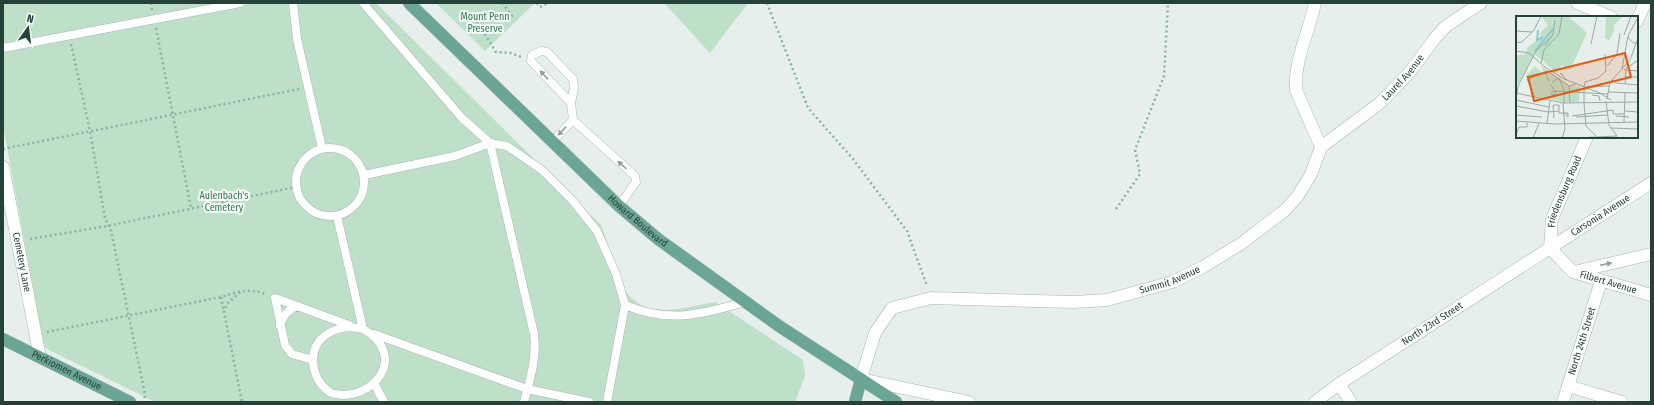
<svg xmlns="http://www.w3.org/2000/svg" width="1654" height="405" viewBox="0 0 1654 405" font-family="'Fira Sans Condensed',sans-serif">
  <rect width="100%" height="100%" fill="#e6efeb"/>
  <!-- green -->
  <path fill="#bfe0c8" d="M3 3H376L601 225 625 290C646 322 685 307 715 302L803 360 805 376 795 402H155L47 349 43 342 3 126Z
    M436 3H535L485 51Z
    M664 3H748L710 53Z"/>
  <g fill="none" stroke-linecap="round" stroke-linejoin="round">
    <!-- service casing -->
    <g stroke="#a8b8b2" stroke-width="9">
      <path id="service" d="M293 3 297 39 322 148
        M363 3 462 118 490 143 507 146 542 170 572 200 597 231 616 274 625 305C671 324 700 314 746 302
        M3 48 240 3
        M571 103 531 61 532 55 541 51 547 52 573 79 574 88 571 103 573 120 635 176 636 182 619 206
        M551 143 573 120
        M296 182a34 34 0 1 1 68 0a34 34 0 1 1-68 0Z
        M364 175 455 156 490 143 534 334C537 359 530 379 524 402
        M337 216 363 329C411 356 371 405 331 393 320 386 314 375 313 362 312 334 341 323 363 329
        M280 325C284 315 288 309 298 306
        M374 334 527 389 589 402
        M313 360 292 354 285 345 275 298 349 325
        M376 387 384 402
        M607 402 625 305"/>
    </g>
    <!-- minor casing -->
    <g stroke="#a8b8b2" stroke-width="13">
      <g id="minor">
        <path d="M1577 3 1611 17"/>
        <path id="s1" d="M1321 147 1380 103 1410 72 1435 38 1446 26 1481 3"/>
        <path id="s2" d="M3 167 40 357"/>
        <path id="s3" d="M1550 248 1573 272 1651 295"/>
        <path d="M1574 272 1651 254"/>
        <path d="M1339 384 1351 402"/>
        <path d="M1568 386 1622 402"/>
        <path id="s4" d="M969 402 861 379 875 333 892 308 931 298 1074 302 1107 300 1172 282 1203 267 1242 243 1284 211 1297 197 1311 174 1321 147 1296 90C1294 60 1309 32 1315 3"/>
        <path id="s5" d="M1563 402 1601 281"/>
      </g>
    </g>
    <!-- tertiary casing -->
    <g stroke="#a8b8b2" stroke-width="13">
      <g id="tertiary">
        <path id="s6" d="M1550 248 1651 183"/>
      </g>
    </g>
    <!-- secondary casing -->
    <g stroke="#a4bbb3" stroke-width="13">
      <g id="secondary">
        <path d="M1637 21 1645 3"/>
        <path id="s7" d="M1315 402 1339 384 1550 248 1552 219 1587 137"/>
      </g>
    </g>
    <!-- primary casing -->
    <g stroke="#c2cac8" stroke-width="13">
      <g id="primary">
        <path id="s8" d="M409 3 619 206 658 239 779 326 896 402"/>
        <path id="s9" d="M3 339 130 402"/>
        <path d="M855 402 861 379"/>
      </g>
    </g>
    <!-- path -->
    <path stroke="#86b3a5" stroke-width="2.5" stroke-dasharray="2 3" stroke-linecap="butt" d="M151 3 152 10
      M502 3 512 16 510 20 480 14 476 20 496 52 511 53 521 57
      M537 3 540 7 548 3
      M767 3 808 108 853 159 907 231 927 286
      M156 28 191 208
      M71 44 90 131 105 218 111 231 145 394 144 402
      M3 149 299 89
      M1116 209 1140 174 1135 150 1164 76 1168 3
      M30 239 107 226 296 187
      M240 292 227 304 224 312 242 402
      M221 297 224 312
      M47 332 221 297C237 292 251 287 267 295"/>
    <!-- service -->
    <use href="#service" stroke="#fff" stroke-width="8"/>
    <!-- minor -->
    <use href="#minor" stroke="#fff" stroke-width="12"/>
    <!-- tertiary -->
    <use href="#tertiary" stroke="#fff" stroke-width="12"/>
    <!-- secondary -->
    <use href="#secondary" stroke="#fff" stroke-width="12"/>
    <!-- primary -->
    <use href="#primary" stroke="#6aa596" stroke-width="12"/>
  </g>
  <!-- one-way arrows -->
  <defs><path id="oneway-solid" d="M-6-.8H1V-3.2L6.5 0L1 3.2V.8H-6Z"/></defs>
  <g fill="#92a09c">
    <use href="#oneway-solid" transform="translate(544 75) rotate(-133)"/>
    <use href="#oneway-solid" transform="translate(562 131) rotate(133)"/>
    <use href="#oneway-solid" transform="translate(622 165) rotate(-138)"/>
    <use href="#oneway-solid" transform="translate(1606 264) rotate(-13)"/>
  </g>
  <g text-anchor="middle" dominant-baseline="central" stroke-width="4" stroke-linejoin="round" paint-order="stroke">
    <!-- park labels -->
    <g font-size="10" fill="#2d7a4b" stroke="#f7fbf9">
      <text x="485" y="17">Mount Penn<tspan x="485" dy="12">Preserve</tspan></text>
      <text x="224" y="196">Aulenbach's<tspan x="224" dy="12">Cemetery</tspan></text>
    </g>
    <!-- street labels -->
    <g font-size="10" fill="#24423a" stroke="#f7fbf9">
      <text stroke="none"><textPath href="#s1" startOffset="108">Laurel Avenue</textPath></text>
      <text stroke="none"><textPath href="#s7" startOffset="340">Friedensburg Road</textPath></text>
      <text stroke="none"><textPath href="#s6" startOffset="60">Carsonia Avenue</textPath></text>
      <text stroke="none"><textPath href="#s8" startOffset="316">Howard Boulevard</textPath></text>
      <text stroke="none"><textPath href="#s2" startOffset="97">Cemetery Lane</textPath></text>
      <text stroke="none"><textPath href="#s4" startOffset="471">Summit Avenue</textPath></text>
      <text stroke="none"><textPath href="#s3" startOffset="70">Filbert Avenue</textPath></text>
      <text stroke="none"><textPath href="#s7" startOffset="141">North 23rd Street</textPath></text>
      <text stroke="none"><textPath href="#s5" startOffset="64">North 24th Street</textPath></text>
      <text stroke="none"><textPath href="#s9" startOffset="71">Perkiomen Avenue</textPath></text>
    </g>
  </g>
  <!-- overview -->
  <g transform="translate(1516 16)">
    <rect width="122" height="122" fill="#e6efeb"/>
    <path d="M25 0H52L71 17 54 54 46 49 41 57 18 38 3 67 0 66V39H9L12 31 26 21 23 18 32 9ZM90 0H107L98 9V15L93 25 89 22ZM19 50 25 56 27 55 25 50 53 69 64 71 63 86H48L19 80 10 60Z" fill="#bfe0c8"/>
    <path fill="none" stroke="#8ec9d4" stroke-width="2" d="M22 14 21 24 27 21M19 35 37 13"/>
    <path fill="none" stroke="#98aaa4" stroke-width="1" d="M0 15 16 16M108 19 115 0M112 21 116 26 122 28M0 27 6 26 18 14 25 0M75 28 81 0M29 30 37 18 39 4M0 35 13 37 29 51 48 63 84 77 95 84M89 38 90 55 82 62 69 66 68 71 93 70M101 38 104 17M25 47 28 34 43 18 46 0M91 50 101 38M106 53 114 44 122 22M108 54 122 44M110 54 122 55M29 56 31 55 53 70 60 68M47 59 44 57 51 64M109 61H122M11 63 19 81M11 64 29 56 33 65M96 64 100 67 122 69M36 66 43 62 48 74V87M109 68 110 54M35 69 40 77 37 79 35 77 38 75M53 70 54 87M68 71V87M38 75 92 78M92 76 122 77M0 77 47 87 122 86M76 79 83 80 84 85M91 83 94 66 106 53 112 20 122 1M0 84 2 70 20 35 37 19M0 84 33 91M90 85 93 109 101 120M68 87 70 110 80 120M0 90 32 96 43 95V97H52V101L49 97M109 95 122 96M0 99 26 101M56 100 97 94V98H108M100 100 113 101M60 101 91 99M38 102 37 89H43V95M0 105 38 108 122 106M108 106 109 77M31 107 34 85M94 112 122 113M0 119 3 111H11V106M17 122 23 107M46 122 49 113 47 87M58 122 101 120"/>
    <path fill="#e8590c" fill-opacity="0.15" stroke="#e8590c" stroke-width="2" d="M109 37 115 61 18 85 12 61Z"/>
    <rect width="122" height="122" fill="none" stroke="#24423a" stroke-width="2"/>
  </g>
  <!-- border -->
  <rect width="1654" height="405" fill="none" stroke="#24423a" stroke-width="8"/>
  <!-- north arrow -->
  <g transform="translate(28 28) rotate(14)" stroke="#f7fbf9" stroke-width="3" paint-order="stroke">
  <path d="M0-3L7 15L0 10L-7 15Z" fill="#24423a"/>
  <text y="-6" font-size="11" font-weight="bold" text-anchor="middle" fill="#24423a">N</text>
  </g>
</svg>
